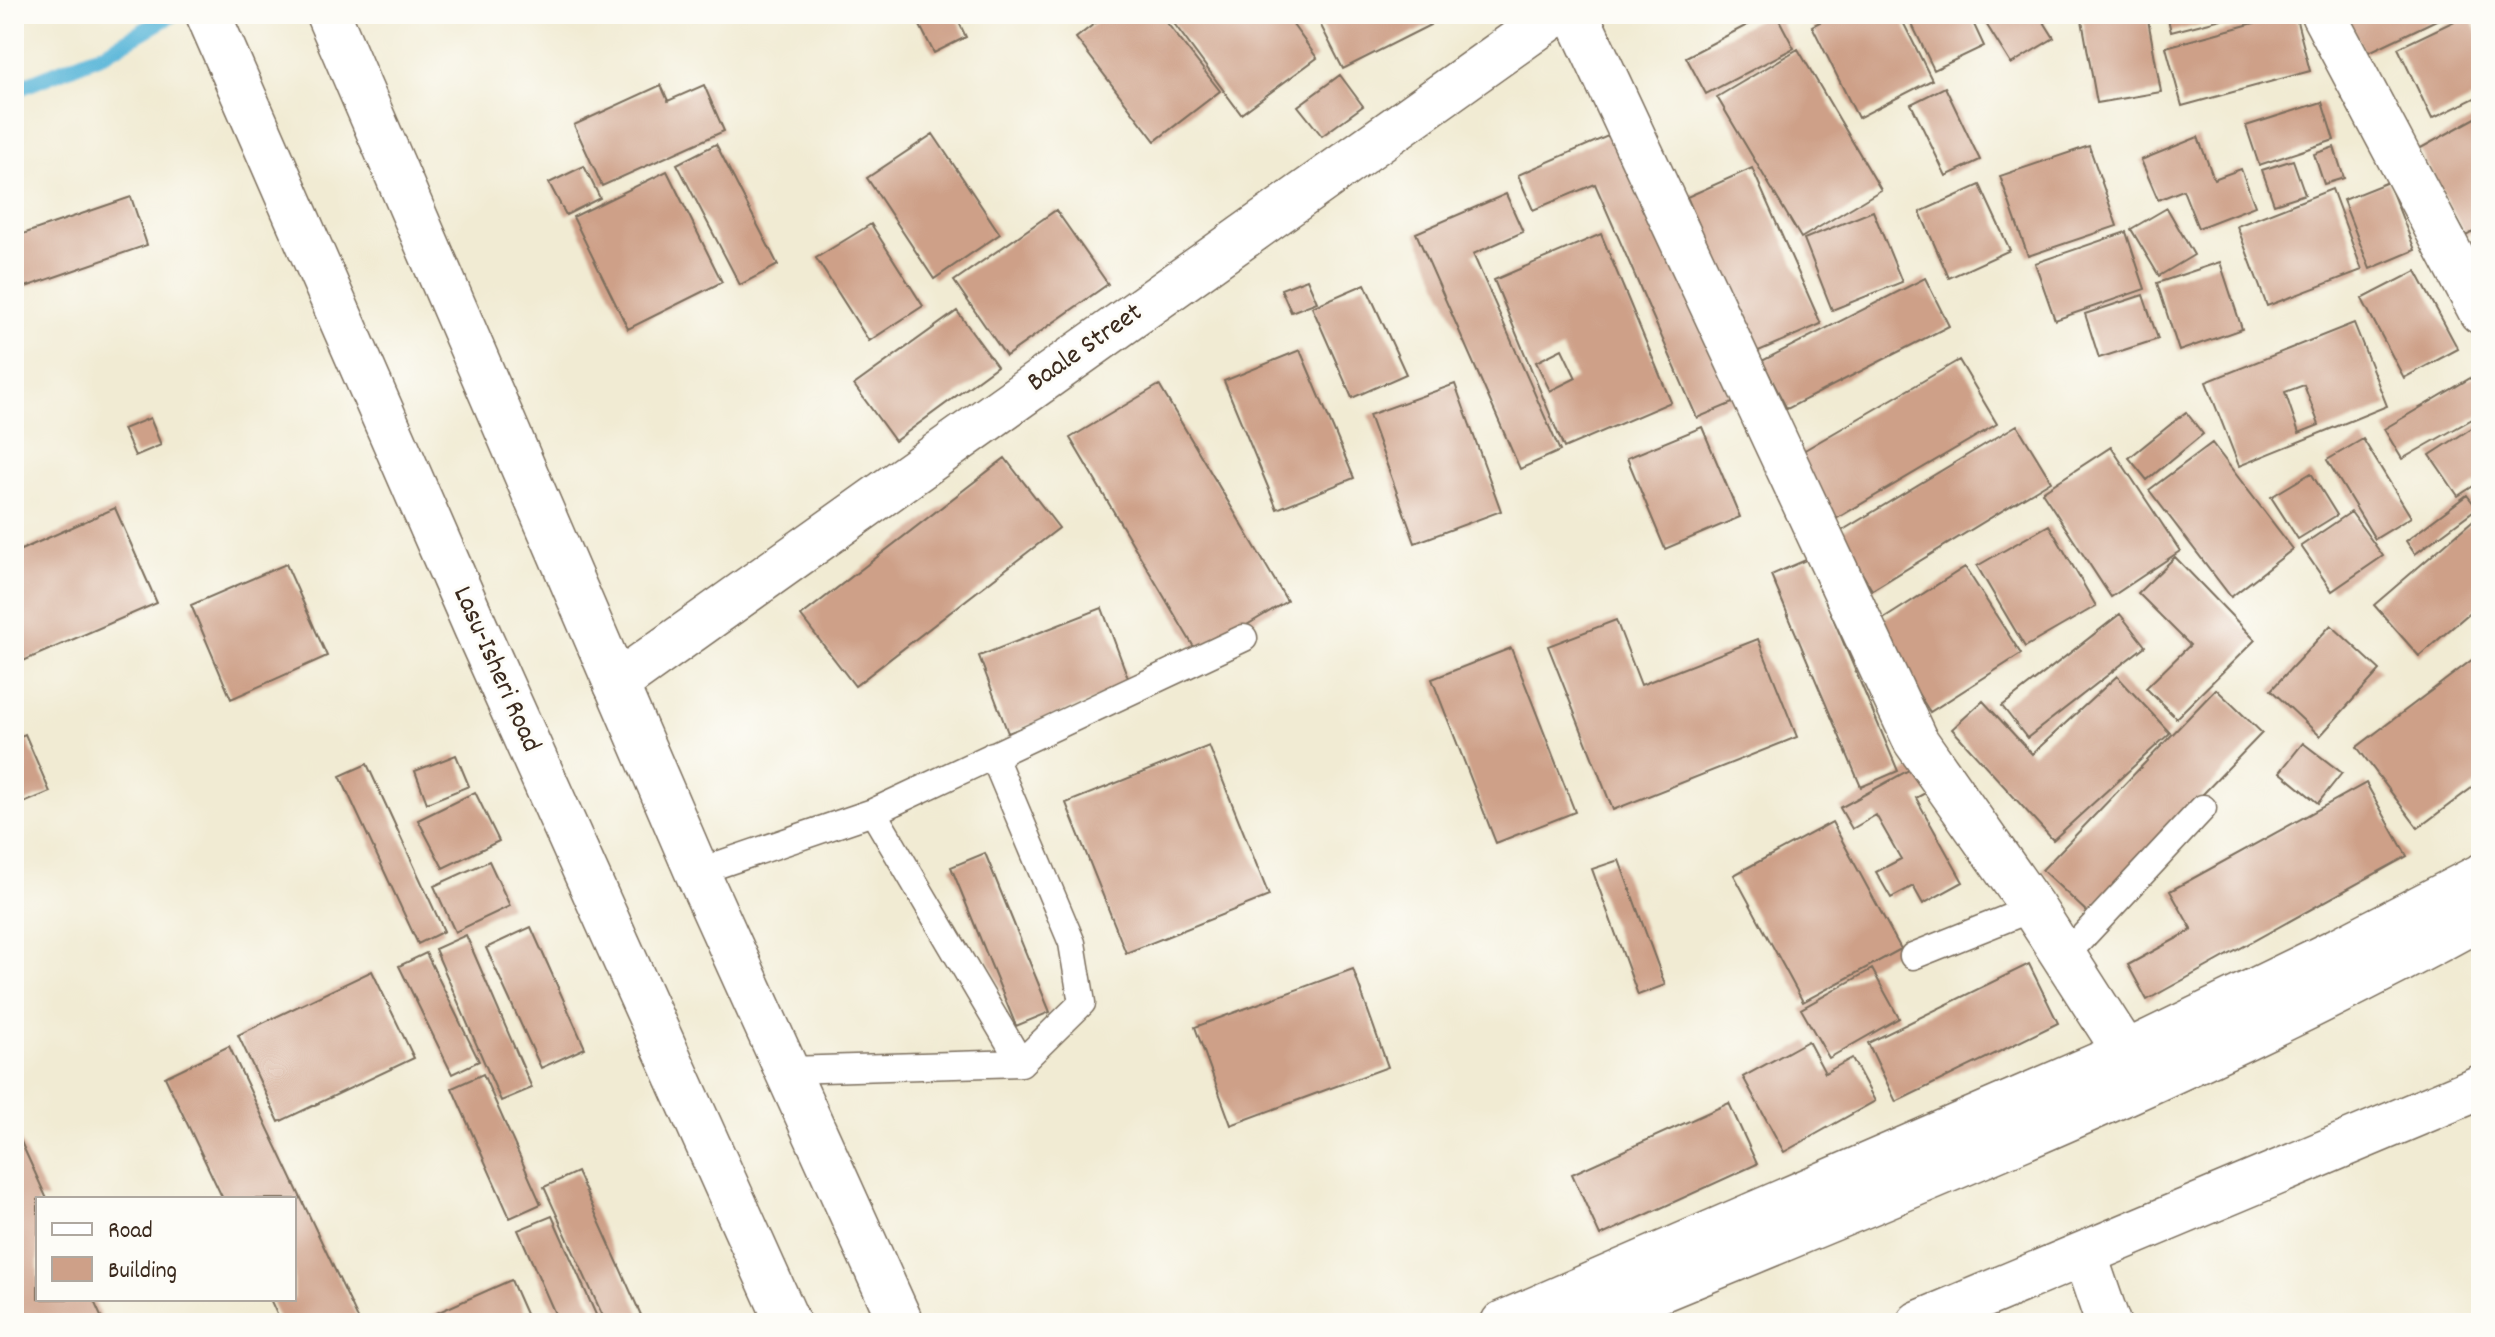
<svg xmlns="http://www.w3.org/2000/svg" width="2495" height="1337" viewBox="0 0 2495 1337" font-family="Dekko,sans-serif">
  <rect width="100%" height="100%" fill="#fdfcf7"/>
  <filter id="ink" filterUnits="userSpaceOnUse"><feTurbulence type="fractalNoise" baseFrequency=".0125" numOctaves="2"/><feDisplacementMap in="SourceGraphic" scale="16" xChannelSelector="R" yChannelSelector="G"/><feConvolveMatrix kernelMatrix="1 2 1 2 8 2 1 2 1" color-interpolation-filters="sRGB"/></filter>
  <filter id="wash" filterUnits="userSpaceOnUse"><feTurbulence type="fractalNoise" baseFrequency=".006" numOctaves="4" result="noise"/><feDisplacementMap in="SourceGraphic" scale="32" xChannelSelector="R" yChannelSelector="G"/><feGaussianBlur stdDeviation="1.8" result="paint"/><feColorMatrix in="noise" values="0 0 0 0 0 0 0 0 0 0 0 0 0 0 0 0 0 1.4 0 .05"/><feComposite in="paint" operator="in"/></filter>
  <g filter="url(#wash)">
    <rect width="100%" height="100%" fill="#f1ebd3"/>
    <g fill="none" stroke-linecap="round" stroke-linejoin="round">
      <!-- stream -->
      <path stroke="#5bb7d9" stroke-width="16" d="M14 90 105 53 173 14"/>
    </g>
    <g id="blocks">
      <!-- building -->
      <path fill="#cea088" fill-rule="evenodd" d="M914 14H955L966 37 934 53Z
        M1107 14H1160L1220 91 1155 141 1076 38Z
        M1167 14H1285L1317 58 1241 114Z
        M1315 14H1424L1430 25 1343 69Z
        M1768 14H1776L1794 48 1706 94 1686 57Z
        M1835 14H1899L1932 80 1858 118 1812 26Z
        M1907 14H1969L1984 46 1934 70Z
        M1980 14H2039L2054 38 2011 64Z
        M2112 14H2147L2161 92 2097 103 2082 20Z
        M2167 14H2236L2237 15 2171 32Z
        M2287 14H2295L2310 71 2182 106 2166 47Z
        M2346 14H2449L2365 54Z
        M2469 14 2481 39V95L2432 119 2398 48Z
        M1798 49 1881 190 1801 238 1717 97Z
        M1340 75 1363 106 1322 136 1298 106Z
        M661 85 668 101 704 85 724 131 602 186 574 125Z
        M1945 87 1980 160 1946 176 1911 104Z
        M2322 102 2334 140 2259 165 2246 126Z
        M2481 115V228L2466 236 2419 149Z
        M1624 129 1742 399 1697 418 1595 184 1533 210 1518 175Z
        M933 134 1000 234 934 279 867 178Z
        M2198 137 2214 179 2241 169 2255 206 2198 228 2183 190 2158 200 2141 160Z
        M716 144 778 265 740 285 677 164Z
        M2089 146 2117 226 2028 256 2000 176Z
        M2334 147 2344 178 2324 184 2314 154Z
        M2293 160 2305 194 2274 204 2262 170Z
        M584 166 600 198 566 215 549 183Z
        M1752 168 1821 324 1754 353 1687 197Z
        M667 171 722 282 628 329 573 217Z
        M2388 182 2415 250 2370 269 2343 200Z
        M1980 185 2010 250 1949 278 1920 212Z
        M2332 189 2362 270 2267 306 2237 226Z
        M1506 194 1523 232 1473 254 1560 451 1520 469 1416 233Z
        M131 197 147 245 14 291V237Z
        M2167 208 2194 255 2159 276 2131 229Z
        M1056 210 1108 284 1006 356 954 281Z
        M1873 211 1902 282 1832 310 1804 239Z
        M871 224 923 306 869 341 816 258Z
        M2126 232 2145 289 2055 320 2035 263Z
        M1601 234 1671 402 1564 448 1494 280ZM1562 349 1576 378 1550 391 1536 362Z
        M2220 262 2242 329 2179 351 2157 283Z
        M2416 271 2458 349 2404 378 2362 299Z
        M1925 278 1949 326 1787 409 1762 361Z
        M1307 279 1317 302 1291 312 1281 289Z
        M1365 284 1406 374 1352 398 1312 307Z
        M2143 295 2158 339 2099 358 2085 314Z
        M957 311 997 366 895 441 854 385Z
        M2354 323 2387 406 2239 466 2206 382ZM2304 385 2319 425 2299 433 2285 392Z
        M1300 350 1354 478 1277 509 1224 381Z
        M1959 360 1997 424 1829 523 1791 458Z
        M2474 376 2481 389V414L2402 459 2384 429Z
        M1455 384 1501 511 1415 543 1369 415Z
        M1159 385 1287 601 1198 654 1070 438Z
        M2186 412 2203 434 2147 480 2129 458Z
        M150 418 161 445 135 456 123 429Z
        M2481 422V481L2458 496 2430 455Z
        M2017 425 2051 481 1872 590 1838 533Z
        M1702 427 1740 517 1665 549 1627 458Z
        M2363 439 2411 517 2375 539 2327 460Z
        M2212 443 2293 549 2231 597 2149 490Z
        M2111 447 2180 551 2111 597 2042 492Z
        M1005 458 1059 528 855 686 801 616Z
        M2311 473 2337 515 2298 539 2271 497Z
        M2467 495 2477 508 2415 554 2406 541Z
        M115 508 157 603 14 665V553Z
        M2351 512 2383 556 2332 591 2301 546Z
        M2478 516 2481 520V603L2419 656 2374 605Z
        M2049 525 2096 606 2025 647 1977 566Z
        M2175 557 2255 640 2176 718 2146 688 2190 645 2138 593Z
        M1808 559 1898 771 1861 787 1771 575Z
        M286 564 327 656 231 699 191 605Z
        M1965 567 2021 654 1930 712 1874 625Z
        M1102 608 1131 686 1008 733 979 656Z
        M2120 614 2145 646 2027 738 2002 706Z
        M1616 620 1641 685 1758 639 1797 737 1613 810 1548 646Z
        M2331 625 2380 670 2320 736 2271 690Z
        M1511 648 1575 812 1496 843 1432 679Z
        M2481 653V781L2418 828 2357 747Z
        M2117 676 2170 733 2053 840 1952 729 1983 701 2032 754Z
        M2216 689 2262 733 2088 913 2042 870Z
        M25 734 50 792 14 807V739Z
        M2303 743 2342 773 2318 803 2280 772Z
        M1209 746 1269 896 1126 953 1066 803Z
        M456 755 469 786 427 803 415 771Z
        M367 764 444 931 418 944 340 776Z
        M1916 766 1929 791 1916 798 1963 882 1923 904 1913 886 1891 898 1876 872 1901 859 1876 815 1852 829 1840 808Z
        M2366 783 2407 856 2147 1000 2128 965 2192 930 2170 891Z
        M475 792 499 841 443 868 418 820Z
        M1832 822 1901 949 1803 1002 1734 875Z
        M985 853 1050 1012 1016 1026 951 867Z
        M1619 860 1665 985 1638 995 1592 869Z
        M489 861 510 906 455 932 434 886Z
        M531 927 585 1048 541 1068 486 948Z
        M466 935 532 1088 501 1101 435 949Z
        M426 953 479 1061 452 1074 399 966Z
        M2029 964 2058 1023 1896 1102 1868 1043Z
        M1353 969 1388 1067 1231 1125 1195 1027Z
        M1872 969 1899 1018 1829 1058 1801 1009Z
        M372 971 414 1058 279 1122 238 1035Z
        M1808 1041 1825 1073 1852 1058 1875 1101 1784 1152 1743 1077Z
        M229 1046 360 1323H281L270 1299H294V1199H223L165 1077Z
        M483 1074 541 1204 510 1218 452 1088Z
        M1729 1103 1757 1164 1600 1236 1572 1174Z
        M16 1131 47 1199H38V1299H93L104 1323H14Z
        M577 1172 641 1315 622 1323H606L544 1187Z
        M552 1216 597 1317 581 1323H559L518 1230Z
        M511 1280 530 1323H414Z"/>
    </g>
  </g>
  <g filter="url(#ink)">
    <use href="#blocks" fill-opacity="0" stroke="#7b6e5d" stroke-width="2"/>
    <g fill="none" stroke-linecap="round" stroke-linejoin="round">
      <!-- service casing -->
      <g stroke="#7b6e5d" stroke-width="29">
        <path id="service" d="M873 812 1021 1063
          M697 872 873 812 1244 638
          M1913 956 2033 908
          M2064 957 2203 808
          M788 1070 1021 1063 1082 1003 1072 943 993 755"/>
      </g>
      <!-- minor casing -->
      <g stroke="#7b6e5d" stroke-width="47">
        <path id="minor" d="M1576 14 1915 740 2033 908 2126 1053
          M2323 14 2481 312
          M616 684 1556 14
          M2085 1256 2108 1323
          M1919 1323 2481 1087"/>
      </g>
      <!-- tertiary casing -->
      <g stroke="#7b6e5d" stroke-width="47">
        <path id="tertiary" d="M1503 1323 2126 1053 2340 949 2481 876
          M1580 1323C1884 1197 2193 1076 2481 917"/>
      </g>
      <!-- primary casing -->
      <g stroke="#7b6e5d" stroke-width="47">
        <path id="primary" d="M208 14 476 628 788 1323
          M328 14 697 872 901 1323"/>
      </g>
      <!-- service -->
      <use href="#service" stroke="#fff" stroke-width="26"/>
      <!-- minor -->
      <use href="#minor" stroke="#fff" stroke-width="44"/>
      <!-- tertiary -->
      <use href="#tertiary" stroke="#fff" stroke-width="44"/>
      <!-- primary -->
      <use href="#primary" stroke="#fff" stroke-width="44"/>
    </g>
  </g>
  <g text-anchor="middle" dominant-baseline="central" stroke-width="6" stroke-linejoin="round" paint-order="stroke">
    <!-- street labels -->
    <g font-size="28" fill="#3b2a1e" stroke="#fdfcf7">
      <text transform="translate(1086 349) rotate(-35)">Baale Street</text>
      <text transform="translate(495 670) rotate(66)">Lasu-Isheri Road</text>
    </g>
  </g>
  <!-- margin -->
  <rect width="2495" height="1337" fill="none" stroke="#fdfcf7" stroke-width="48"/>
  <!-- legend -->
  <rect x="36" y="1197" width="260" height="104" fill="#fdfcf7" stroke="#afa8a0" stroke-width="2"/>
  <rect x="52" y="1223" width="40" height="12" fill="#ffffff" stroke="#afa8a0" stroke-width="2"/>
  <text x="108" y="1237" font-size="24" fill="#3b2a1e">Road</text>
  <rect x="52" y="1257" width="40" height="24" fill="#cea088" stroke="#afa8a0" stroke-width="2"/>
  <text x="108" y="1277" font-size="24" fill="#3b2a1e">Building</text>
</svg>
